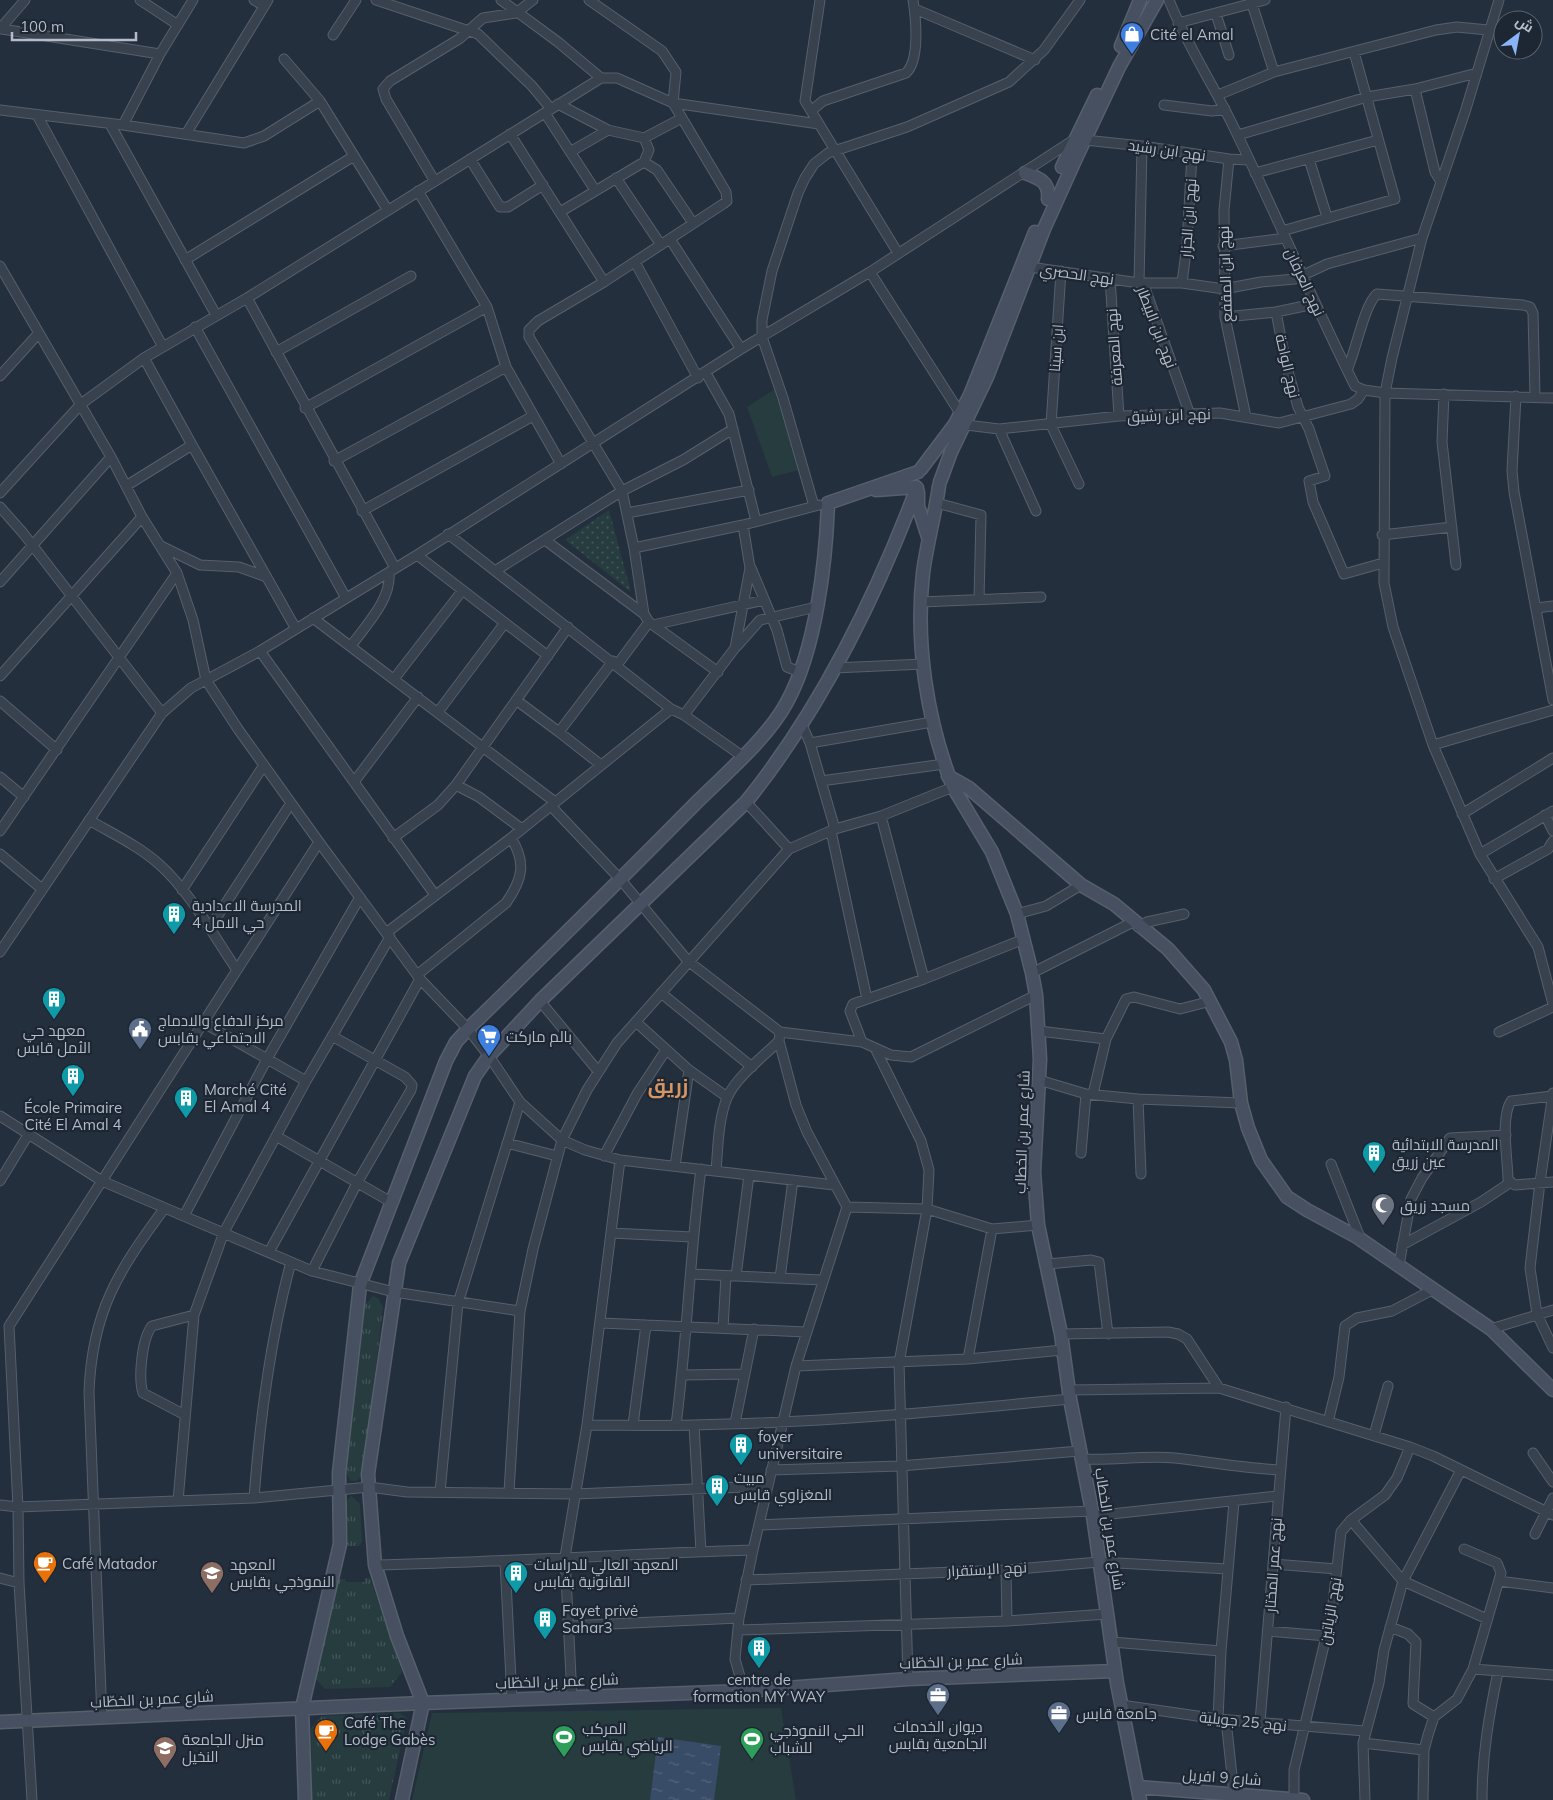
<svg xmlns="http://www.w3.org/2000/svg" width="1553" height="1800" viewBox="0 0 1553 1800" font-family="Mulish,Cairo,sans-serif">
  <defs>
    <pattern id="park-tufts" width="24" height="20" patternUnits="userSpaceOnUse" patternTransform="scale(1.25)"><rect width="24" height="20" fill="#263c3f"/><path d="M3 7l-1-3M5 7V3M7 7l1-3M15 17l-1-3M17 17v-4M19 17l1-3" fill="none" stroke="#435659"/></pattern>
    <pattern id="garden-dots" width="8" height="8" patternUnits="userSpaceOnUse" patternTransform="scale(1.25)"><rect width="8" height="8" fill="#263c3f"/><path d="M2 2h.1M6 6h.1" fill="none" stroke="#435659" stroke-width="1.8" stroke-linecap="round"/></pattern>
    <pattern id="water-ripples" width="26" height="14" patternUnits="userSpaceOnUse" patternTransform="scale(1.25)"><rect width="26" height="14" fill="#394c67"/><path d="M2 4q2-2 4 0t4 0M15 11q2-2 4 0t4 0" fill="none" stroke="#53647b"/></pattern>
  </defs>
  <rect width="100%" height="100%" fill="#242f3e"/>
  <!-- grass -->
  <path fill="#263c3f" d="M775 389 780 398 799 470 772 477 747 407Z
    M781 1708 796 1800H412L432 1713Z"/>
  <!-- park -->
  <path fill="url(#park-tufts)" d="M373 1296 378 1298 383 1307 363 1475 357 1481H351L345 1472 365 1305Z
    M351 1496 360 1504 362 1542 359 1546H349L345 1542 344 1504Z
    M365 1578H370L402 1672 390 1687 325 1689 315 1678 339 1579H345L346 1582H365Z
    M400 1713 407 1718 389 1800H312L311 1728 322 1716Z"/>
  <!-- garden -->
  <path fill="url(#garden-dots)" d="M609 510 631 592 565 540Z"/>
  <!-- water -->
  <path fill="url(#water-ripples)" d="M658 1737 721 1746 714 1800H650Z"/>
  <g fill="none" stroke-linecap="round" stroke-linejoin="round">
    <!-- street casing -->
    <g stroke="#565f6c" stroke-width="11">
      <path id="street" d="M140 0 178 25
        M254 0 264 6
        M376 0 478 34 532 86 551 109
        M501 0 558 42 601 78
        M589 0 662 51 676 72 673 103 726 192 727 201 723 204 604 282 538 321 529 330V337L622 491 634 548 644 614 649 622 718 672
        M820 0 805 101 898 253
        M1169 0C1187 46 1215 87 1236 132 1277 216 1313 302 1355 386L1364 390 1385 393 1553 398
        M1499 0 1465 112 1422 238 1392 358 1385 393 1384 583 1393 627 1433 745 1480 854 1538 947 1553 1004
        M1252 4 1274 72
        M915 9 1035 60
        M1216 14 1229 55
        M1178 23 1265 0
        M0 29 25 0
        M2 29 160 54
        M333 35 356 0
        M284 59 320 101 387 209
        M1415 89 1435 172 1440 180
        M1218 95 1274 72 1436 30 1457 27 1488 30
        M558 104 608 130 644 138 682 118
        M1164 105 1212 111 1225 109
        M0 110 123 125 244 143 264 136 320 101
        M811 111 823 101 906 73C920 60 916 19 913 0
        M545 113 595 190
        M37 115 163 347
        M110 124 216 315
        M123 125 160 54 193 0
        M186 134 268 0
        M510 134 604 282
        M1238 135 1367 97 1415 89 1477 73
        M1142 146 1139 283 1145 288 1190 415
        M570 152 608 130
        M470 159 500 207H508L543 185
        M1229 159 1224 210 1225 317 1246 417
        M1309 159 1327 217
        M644 162 657 170 693 223
        M1255 173 1378 140
        M616 178 661 245
        M434 180 386 99 383 89 390 81 459 39 483 18 516 13 533 0
        M418 191 487 307 506 367 561 464
        M560 212 644 162 649 150 644 138
        M1282 231 1395 199 1354 52
        M670 239 741 349
        M1223 246 1285 238
        M185 260 354 156
        M635 262 698 378
        M0 266 111 457 142 517 177 573 193 620 206 680 238 729 319 842 420 979 468 1029 489 1056 520 1102 562 1140 585 1150 620 1160 834 1185
        M1030 267 1139 283H1182L1224 289 1261 282 1295 279 1327 264 1422 238
        M1061 271 1051 425 1079 484
        M870 272 960 413
        M1110 278 1119 416
        M1182 283 1187 244 1192 154
        M247 298 395 568
        M1276 312 1286 364 1298 407 1309 429 1325 476 1309 481 1313 502 1344 574 1383 563
        M1225 317 1276 312 1314 304
        M195 327 346 598
        M276 352 411 276
        M1347 370C1356 351 1364 305 1377 294L1523 305 1530 307 1533 313 1535 396
        M706 373 729 414 756 521
        M0 376 39 333
        M1444 394 1442 442 1456 565
        M1516 396 1512 471 1514 492 1553 700
        M305 408 487 307
        M966 425 999 429 1119 416 1220 413 1279 423 1351 404 1358 399 1364 390
        M999 429 1036 511
        M192 445 296 629
        M334 461 506 367
        M126 486 192 445 144 358
        M0 493 81 404 144 358 247 298 601 78H617L673 103 819 124
        M937 503 981 515 979 600
        M814 506 783 398 762 337V320L772 271 798 193 805 178 814 164 828 153 907 127 1009 82 1044 50 1080 0
        M0 507 23 533 162 713
        M362 511 533 416
        M627 513 749 490
        M448 534 671 709 684 715 742 756
        M1382 535 1452 527
        M545 540 644 614
        M161 546 200 565 239 567 264 576
        M634 548 743 525 819 505
        M417 555 548 656
        M751 568 777 630 787 667 800 672
        M495 571 622 491 683 460 733 429
        M0 582 111 457
        M921 602 1041 597
        M1536 608 1553 606
        M313 618 555 802
        M653 625 764 600
        M351 646C366 625 392 599 389 572
        M737 646 760 620 816 607
        M260 651 435 895
        M617 665 649 622
        M834 668 924 664
        M0 676 142 517
        M394 679 462 591
        M516 700 559 732 613 661
        M0 701 57 750
        M438 712 504 624
        M684 715 735 648 750 568 743 525
        M802 725 810 743 835 829
        M559 732 601 765
        M810 743 932 722
        M1433 745 1553 710
        M0 777 24 797
        M821 781 944 764
        M354 782 418 697
        M456 785 479 797 522 829
        M746 802 789 849
        M551 806 621 880 688 961 780 1032 862 1042 891 1055 911 1057 1036 995
        M1462 814 1553 758
        M1545 815 1553 831
        M881 816 924 979
        M89 820C113 834 139 846 160 865 191 893 213 935 237 970
        M0 831 177 573
        M831 831 867 999
        M393 838 438 805 456 785 568 627
        M0 854 42 889
        M1480 854 1553 811
        M1494 879 1548 849 1553 841
        M182 890 264 765
        M1017 914 1046 906 1081 885
        M1138 927 1147 922 1184 914
        M209 929 291 803
        M386 933 511 838 671 709
        M0 952 162 713 191 688 260 651 417 555 741 349 870 272 1075 139 1142 146 1229 159 1248 160
        M1032 973 1133 922
        M417 975 506 903C522 880 527 863 511 838
        M661 993 752 1067
        M540 1001 598 1071
        M202 1022 306 1081
        M636 1022 689 1070 727 1097
        M1039 1031 1106 1039
        M780 1032 779 1041 796 1105 807 1132 847 1207
        M1499 1032 1553 1007
        M862 1042 850 1011 853 1004 924 979 1024 939
        M875 1048 921 1141 929 1170 927 1209 899 1363 908 1679
        M1039 1080 1086 1094 1138 1099 1241 1103
        M1553 1093 1540 1182 1530 1268 1537 1314 1553 1348
        M1093 1094 1106 1039 1126 999 1134 997 1180 1009 1211 1001
        M1552 1096 1511 1101C1500 1119 1508 1159 1508 1181L1515 1185 1553 1182
        M1138 1099 1141 1174
        M0 1116 102 1181 312 1271 394 1292 520 1311
        M276 1136 391 1202
        M507 1143 557 1156
        M1081 1153 1086 1094
        M604 1156 637 1094 666 1050
        M1331 1164 1359 1235 1357 1237
        M675 1166 689 1070
        M716 1171C718 1148 718 1120 727 1098 735 1078 764 1056 779 1041
        M0 1181 28 1135
        M847 1207 927 1209 992 1229 1038 1225
        M184 1216 267 1059 360 897
        M611 1233 692 1237
        M1402 1245 1481 1202 1511 1182
        M269 1252 420 979
        M1048 1264 1091 1260 1099 1262 1108 1334
        M1399 1265 1411 1199 1422 1178 1450 1138 1506 1135
        M312 1271 357 1183 411 1090 412 1085 405 1077 332 1036
        M691 1274 822 1280
        M736 1276 749 1175
        M780 1278 793 1180
        M601 1323 806 1332
        M723 1328 726 1276
        M1491 1329 1553 1310
        M1061 1334 1168 1332 1178 1334 1187 1339 1219 1388 1410 1447 1433 1456 1553 1515
        M968 1359 992 1229
        M796 1366 968 1359 1063 1350
        M683 1375 744 1374
        M1069 1390 1219 1388
        M183 1414 143 1393C138 1378 142 1338 152 1326L194 1315
        M1328 1422 1339 1377 1345 1326 1357 1318 1392 1311 1434 1289
        M735 1423 754 1329
        M587 1425C622 1425 658 1426 693 1425 819 1423 945 1411 1070 1399
        M633 1425 646 1325
        M676 1425C687 1340 690 1254 701 1169
        M694 1425 701 1552
        M1374 1435 1388 1386
        M1533 1453 1553 1482
        M1082 1459C1113 1461 1144 1455 1175 1458 1210 1462 1244 1468 1280 1470
        M771 1470 900 1466 1080 1451
        M440 1492 458 1303 520 1102
        M509 1492 520 1311 533 1249 562 1140 587 1090 617 1043 789 849 835 829 881 816 953 787
        M254 1498C260 1417 270 1340 291 1262
        M178 1501 194 1315 224 1232 306 1081 390 937
        M0 1505 18 1507 254 1498 369 1487 407 1492 575 1494 767 1486
        M1093 1516 1277 1496
        M1351 1520 1403 1581 1487 1619
        M759 1525 1092 1511
        M1535 1534 1553 1498
        M505 1562 512 1699
        M1273 1564 1337 1569
        M375 1565C501 1562 627 1554 753 1550
        M1006 1570 1007 1621
        M0 1578 19 1583
        M746 1580 1006 1570 1099 1562 1228 1569
        M1499 1581 1553 1588
        M568 1626 739 1618
        M1390 1627 1408 1634 1416 1642 1413 1704 1434 1717
        M738 1630 1007 1621 1107 1614
        M1268 1631 1327 1636
        M1112 1642 1221 1651
        M1473 1669 1553 1675
        M744 1691 735 1659 739 1618 753 1550 796 1366 847 1207
        M572 1697 565 1557 587 1425 620 1160
        M1121 1705 1218 1719 1365 1731
        M102 1718 89 1392C92 1312 118 1271 164 1209
        M1218 1719 1221 1651 1234 1502
        M1226 1720 1234 1794
        M1260 1722 1286 1407
        M1363 1743 1424 1750
        M1294 1799V1770L1332 1612 1341 1532 1351 1520 1385 1495 1397 1478 1410 1447
        M32 1800 19 1583 18 1507 9 1326 319 842
        M1365 1800 1363 1743 1379 1683 1384 1650 1403 1581 1461 1470
        M1423 1800 1424 1750 1428 1735 1434 1717 1457 1699 1473 1669 1501 1573 1497 1563 1464 1549
        M1482 1800C1482 1756 1489 1715 1498 1672"/>
    </g>
    <!-- secondary casing -->
    <g stroke="#565f6c" stroke-width="15">
      <path id="secondary" d="M1121 46 1140 0
        M1062 167 1097 95
        M1025 173C1039 178 1050 182 1048 199
        M921 469 955 424 970 395 1035 232
        M940 482 951 452 987 377 1044 229 1077 156 1119 67 1157 0
        M939 486C935 515 927 543 923 573 915 643 927 721 953 787L992 852 1017 914 1032 973 1036 995 1040 1059 1034 1172 1038 1225 1061 1334 1070 1399 1093 1516 1117 1683 1140 1800
        M876 490 916 487
        M918 492V506L928 537
        M948 776 969 788 1081 885 1114 904 1168 949 1204 990 1231 1042 1236 1060 1241 1103 1248 1128 1261 1160 1287 1197 1307 1210 1357 1237 1491 1329 1553 1390
        M0 1722 423 1703 744 1691 908 1679 1115 1671
        M1138 1787 1303 1800
        M305 1800 302 1708 340 1544 339 1473 360 1285 446 1061 456 1042 468 1029C544 955 619 881 694 805 723 776 768 738 787 702 816 649 826 562 828 503L918 472
        M402 1800 423 1703 397 1636 375 1565 368 1474 399 1263 475 1076 489 1056 540 1001 746 802C821 709 875 599 917 488"/>
    </g>
    <!-- street -->
    <use href="#street" stroke="#38414e" stroke-width="9"/>
    <!-- secondary -->
    <use href="#secondary" stroke="#465061" stroke-width="12"/>
  </g>
  <!-- icons -->
  <defs>
    <g id="shop-pin" transform="scale(1.25)"><path d="M0 17L-7.5 6A9.5 9.5 0 1 1 7.5 6Z" fill="#3f7fe0" stroke="#1d2633"/><path d="M-5-2.5h2.3a2.7 3.5 0 0 1 5.4 0H5L5.5 6h-11ZM-1.5-2.5h3a1.5 2.3 0 0 0-3 0Z" fill="#fff"/></g>
    <g id="building-pin" transform="scale(1.25)"><path d="M0 17L-7.5 6A9.5 9.5 0 1 1 7.5 6Z" fill="#0f9aa8" stroke="#1d2633"/><path d="M-4-6H4V6H1V3H-1V6H-4ZM-2.5-4.3h1.7v1.8h-1.7ZM.8-4.3h1.7v1.8H.8ZM-2.5-1h1.7V.8h-1.7ZM.8-1h1.7V.8H.8Z" fill="#fff"/></g>
    <g id="civic-pin" transform="scale(1.25)"><path d="M0 17L-7.5 6A9.5 9.5 0 1 1 7.5 6Z" fill="#5c6f8a" stroke="#1d2633"/><path d="M-.6-6.5H3V-4.5H.6V-3L4-1V1h2V6H-6V1h2V-1L-.6-3ZM-1.2 2.5V6h2.4V2.5Z" fill="#fff"/></g>
    <g id="supermarket-pin" transform="scale(1.25)"><path d="M0 17L-7.5 6A9.5 9.5 0 1 1 7.5 6Z" fill="#3f7fe0" stroke="#1d2633"/><path d="M-6-5.5h2.5l.6 2H6L4.5 2H-2.5L-4.4-4H-6ZM-1.5 3.2a1.3 1.3 0 1 0 .1 0ZM3 3.2a1.3 1.3 0 1 0 .1 0Z" fill="#fff"/></g>
    <g id="mosque-pin" transform="scale(1.25)"><path d="M0 17L-7.5 6A9.5 9.5 0 1 1 7.5 6Z" fill="#6b7280" stroke="#1d2633"/><path d="M3.5-4.9A6 6 0 1 0 3.5 4.9A5 5 0 1 1 3.5-4.9Z" fill="#fff"/></g>
    <g id="cafe-pin" transform="scale(1.25)"><path d="M0 17L-7.5 6A9.5 9.5 0 1 1 7.5 6Z" fill="#e8710a" stroke="#1d2633"/><path d="M-5.5-4.5H6V0H3Q3 3.5 0 3.5H-2.5Q-5.5 3.5-5.5 0ZM3-3.2v2h1.7v-2ZM-6 4.5H4V6H-6Z" fill="#fff"/></g>
    <g id="school-pin" transform="scale(1.25)"><path d="M0 17L-7.5 6A9.5 9.5 0 1 1 7.5 6Z" fill="#8d6e63" stroke="#1d2633"/><path d="M0-5L7-2L0 1L-7-2ZM-4 1L0 2.5L4 1V4Q0 6-4 4Z" fill="#fff"/></g>
    <g id="office-pin" transform="scale(1.25)"><path d="M0 17L-7.5 6A9.5 9.5 0 1 1 7.5 6Z" fill="#5c6f8a" stroke="#1d2633"/><path d="M-6-3h4V-5.5h4V-3h4V5H-6ZM-1-4.5V-3h2v-1.5ZM-6 0V1H6V0Z" fill="#fff"/></g>
    <g id="stadium-pin" transform="scale(1.25)"><path d="M0 17L-7.5 6A9.5 9.5 0 1 1 7.5 6Z" fill="#2e9e5b" stroke="#1d2633"/><path d="M0-5a6.5 5 0 1 0 0 10a6.5 5 0 1 0 0-10ZM-3.5-1.8h7v3.6h-7Z" fill="#fff"/></g>
    <g id="university-pin" transform="scale(1.25)"><path d="M0 17L-7.5 6A9.5 9.5 0 1 1 7.5 6Z" fill="#8d6e63" stroke="#1d2633"/><path d="M0-5L7-2L0 1L-7-2ZM-4 1L0 2.5L4 1V4Q0 6-4 4Z" fill="#fff"/></g>
  </defs>
  <g fill-rule="evenodd">
    <use href="#shop-pin" x="1132" y="34"/>
    <use href="#building-pin" x="174" y="914"/>
    <use href="#building-pin" x="54" y="999"/>
    <use href="#civic-pin" x="140" y="1029"/>
    <use href="#supermarket-pin" x="489" y="1036"/>
    <use href="#building-pin" x="73" y="1076"/>
    <use href="#building-pin" x="186" y="1098"/>
    <use href="#building-pin" x="1374" y="1153"/>
    <use href="#mosque-pin" x="1383" y="1205"/>
    <use href="#building-pin" x="741" y="1445"/>
    <use href="#building-pin" x="717" y="1486"/>
    <use href="#cafe-pin" x="45" y="1563"/>
    <use href="#school-pin" x="212" y="1573"/>
    <use href="#building-pin" x="516" y="1573"/>
    <use href="#building-pin" x="545" y="1619"/>
    <use href="#building-pin" x="759" y="1648"/>
    <use href="#office-pin" x="938" y="1695"/>
    <use href="#office-pin" x="1059" y="1713"/>
    <use href="#cafe-pin" x="326" y="1731"/>
    <use href="#stadium-pin" x="564" y="1737"/>
    <use href="#stadium-pin" x="752" y="1739"/>
    <use href="#university-pin" x="165" y="1748"/>
  </g>
  <g text-anchor="middle" dominant-baseline="central" stroke-width="4.5" stroke-linejoin="round" paint-order="stroke">
    <!-- poi labels -->
    <g font-size="15" fill="#b4bcc9" stroke="#1d2633" text-anchor="start">
      <text x="1150" y="34">Cité el Amal</text>
      <text x="192" y="905">المدرسة الاعدادية<tspan x="192" dy="17">حي الامل 4</tspan></text>
      <text x="158" y="1020">مركز الدفاع والادماج<tspan x="158" dy="17">الاجتماعي بقابس</tspan></text>
      <text x="54" y="1030" text-anchor="middle">معهد حي<tspan x="54" dy="17">الأمل قابس</tspan></text>
      <text x="506" y="1036">بالم ماركت</text>
      <text x="204" y="1089">Marché Cité<tspan x="204" dy="17">El Amal 4</tspan></text>
      <text x="73" y="1107" text-anchor="middle">École Primaire<tspan x="73" dy="17">Cité El Amal 4</tspan></text>
      <text x="1392" y="1144">المدرسة الابتدائية<tspan x="1392" dy="17">عين زريق</tspan></text>
      <text x="1400" y="1205">مسجد زريق</text>
      <text x="758" y="1436">foyer<tspan x="758" dy="17">universitaire</tspan></text>
      <text x="734" y="1477">مبيت<tspan x="734" dy="17">المغزاوي قابس</tspan></text>
      <text x="62" y="1563">Café Matador</text>
      <text x="230" y="1564">المعهد<tspan x="230" dy="17">النموذجي بقابس</tspan></text>
      <text x="534" y="1564">المعهد العالي للدراسات<tspan x="534" dy="17">القانونية بقابس</tspan></text>
      <text x="562" y="1610">Fayet privė<tspan x="562" dy="17">Sahar3</tspan></text>
      <text x="759" y="1679" text-anchor="middle">centre de<tspan x="759" dy="17">formation MY WAY</tspan></text>
      <text x="1076" y="1713">جامعة قابس</text>
      <text x="344" y="1722">Café The<tspan x="344" dy="17">Lodge Gabès</tspan></text>
      <text x="938" y="1726" text-anchor="middle">ديوان الخدمات<tspan x="938" dy="17">الجامعية بقابس</tspan></text>
      <text x="582" y="1728">المركب<tspan x="582" dy="17">الرياضي بقابس</tspan></text>
      <text x="770" y="1730">الحي النموذجي<tspan x="770" dy="17">للشباب</tspan></text>
      <text x="182" y="1739">منزل الجامعة<tspan x="182" dy="17">النخيل</tspan></text>
    </g>
    <!-- street labels -->
    <g font-size="15" fill="#b4bcc9" stroke="#1d2633">
      <text transform="translate(1167 150) rotate(8)">نهج ابن رشيد</text>
      <text transform="translate(1188 218) rotate(-86)">نهج ابن الجزار</text>
      <text transform="translate(1077 274) rotate(8)">نهج الحصري</text>
      <text transform="translate(1225 274) rotate(-92)">نهج ابن المقفع</text>
      <text transform="translate(1305 282) rotate(65)">نهج العرفان</text>
      <text transform="translate(1157 327) rotate(69)">نهج ابن البيطار</text>
      <text transform="translate(1114 347) rotate(-94)">نهج المعرفة</text>
      <text transform="translate(1056 348) rotate(-86)">ابن سينا</text>
      <text transform="translate(1288 366) rotate(77)">نهج الواحة</text>
      <text transform="translate(1169 415) rotate(-2)">نهج ابن رشيق</text>
      <text transform="translate(1022 1132) rotate(-88)">شارع عمر بن الخطاب</text>
      <text transform="translate(1110 1529) rotate(81)">شارع عمر بن الخطاب</text>
      <text transform="translate(1273 1565) rotate(-86)">نهج عمر المختار</text>
      <text transform="translate(987 1569) rotate(-3)">نهج الإستقرار</text>
      <text transform="translate(1330 1611) rotate(-80)">نهج الزياتين</text>
      <text transform="translate(961 1661) rotate(-2)">شارع عمر بن الخطّاب</text>
      <text transform="translate(557 1681) rotate(-2)">شارع عمر بن الخطّاب</text>
      <text transform="translate(152 1699) rotate(-3)">شارع عمر بن الخطّاب</text>
      <text transform="translate(1243 1721) rotate(6)">نهج 25 جويلية</text>
      <text transform="translate(1222 1777) rotate(4)">شارع 9 افريل</text>
    </g>
    <!-- district labels -->
    <g font-size="20" font-weight="bold" fill="#d59563" stroke="#1d2633">
      <text x="668" y="1085">زريق</text>
    </g>
  </g>
  <!-- north arrow -->
  <g transform="translate(1518 35) rotate(32)"><circle r="24" fill="#1d2633" stroke="#59626f"/>
  <path d="M0-4L9 19L0 12L-9 19Z" fill="#8ab4f8"/>
  <text y="-8" font-size="14" font-weight="bold" text-anchor="middle" fill="#b4bcc9">ش</text>
  </g>
  <!-- scale -->
  <path d="M12 32v8h124v-8" fill="none" stroke="#b4bcc9" stroke-width="2.5"/>
  <text x="20" y="32" font-size="15" fill="#b4bcc9" stroke="#1d2633" stroke-width="4" paint-order="stroke">100 m</text>
</svg>
